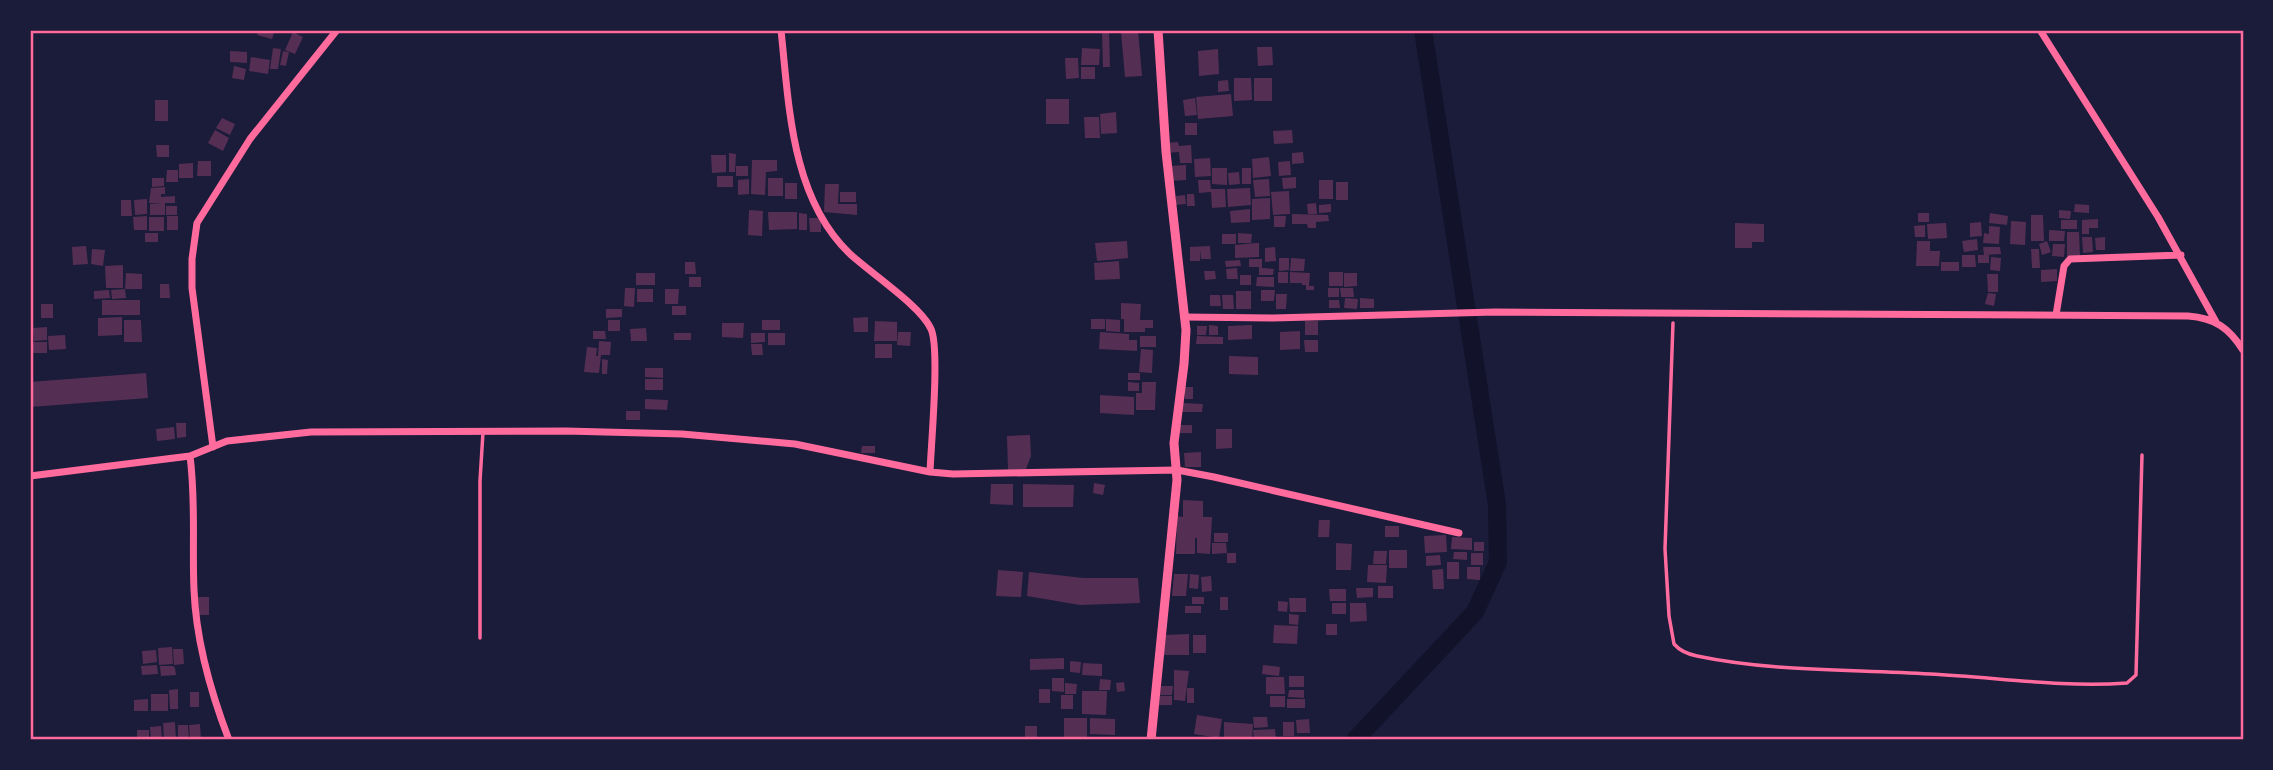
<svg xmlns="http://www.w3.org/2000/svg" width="2273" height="770" viewBox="0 0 2273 770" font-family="'Noto Sans',sans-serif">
  <rect width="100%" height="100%" fill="#1b1b3a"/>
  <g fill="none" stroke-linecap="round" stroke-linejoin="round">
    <!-- canal -->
    <path stroke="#12122b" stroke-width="18" d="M1355 740 1475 612 1498 562 1497 505 1423 30"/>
  </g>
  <!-- building -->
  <path fill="#542f53" d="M259 30H275L272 39 257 35Z
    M1102 30H1109L1110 67H1103Z
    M1138 30 1142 76 1125 77 1121 32Z
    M293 32 303 37 295 54 285 50Z
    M1257 47H1272L1273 65 1258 66Z
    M273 48 281 49 278 69H270Z
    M1082 48 1100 49 1099 65H1081Z
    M1218 49 1219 74 1199 76 1198 51Z
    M230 51 247 52V63L230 62Z
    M283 51 289 52 286 66 280 65Z
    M251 57 270 60 268 74 249 71Z
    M1065 58H1078L1079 78 1066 79Z
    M234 66 246 69 244 80 232 78Z
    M1081 67H1095V79H1081Z
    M1234 78H1251L1252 100 1234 101Z
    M1254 78H1272V101H1254Z
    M1228 80 1229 91 1218 92V81Z
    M1231 94 1233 116 1198 119 1196 97Z
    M1195 98 1197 115 1185 116 1183 100Z
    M1046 99H1069V124H1046Z
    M155 100H168V121H155Z
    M1116 112 1117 133 1101 134 1100 114Z
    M1084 117H1099L1100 138H1085Z
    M222 118 235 124 230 135 216 128Z
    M1185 123H1197V135H1185Z
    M215 130 229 138 223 151 208 143Z
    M1292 130 1293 143 1274 144 1273 131Z
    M1178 142 1179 146 1191 145 1192 163H1180L1179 152 1167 153 1166 143Z
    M156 145H169V157H157Z
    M1303 152 1304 163 1292 164V153Z
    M729 153 736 154 735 172H729Z
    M711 155H726V172L712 173Z
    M1269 157 1271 176 1253 178 1252 159Z
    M1210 158 1211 176 1195 177 1194 159Z
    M752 160H777V171L766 172 765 195 751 194Z
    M198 161H211V176H197Z
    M1290 161 1291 175 1279 176 1278 162Z
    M193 163V178H179V164Z
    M1186 165V180L1170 181V166Z
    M736 166H748V176H736Z
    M1212 168H1227V185L1212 184Z
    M1242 168H1251V184H1242Z
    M167 170H178V182H166Z
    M1239 172 1240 184 1229 185 1228 173Z
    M717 176H733V187H717Z
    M1296 177V188L1283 189 1282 178Z
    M152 178H164V186L152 187Z
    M768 178H783V196H768Z
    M749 179V194L738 195V180Z
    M1269 179 1270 196 1255 197 1253 180Z
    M1198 180H1210L1211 189H1225L1226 207 1212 208 1211 192 1199 193Z
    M1319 180H1333V199H1319Z
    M1336 182H1348V200H1336Z
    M785 183H797V199H785Z
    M825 184H839L838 204H857V215L824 212Z
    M165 187V194H161V197L175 196V203H165V215H150V204H162L149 203 151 188Z
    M1250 188 1251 205 1228 207 1227 189Z
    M1289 191 1290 214 1273 215 1271 192Z
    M840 192H856V202H840Z
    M1187 194H1194L1195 206H1187Z
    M1185 195 1186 204 1176 205V196Z
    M1270 198V219L1252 220V199Z
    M147 199V214L135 215 134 200Z
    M121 200H131L132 216H121Z
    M1316 203 1317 214H1308L1307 204Z
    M1331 204V212L1319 213V205Z
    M2075 204 2089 205V213L2074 212Z
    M166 206H177V215H166Z
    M1250 209V222L1231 223 1230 211Z
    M749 210 763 211 762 236 748 235Z
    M2059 210 2071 211 2070 219 2059 218Z
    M768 212H797V229L769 230Z
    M799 213 807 214V230H799Z
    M1918 213H1929V222H1918Z
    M1990 213 2008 216 2007 225 1989 223Z
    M1292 214 1328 215 1329 221 1316 222V228H1308L1307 224H1292Z
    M2031 215H2043L2044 241H2031Z
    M147 216V230H134L133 217Z
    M167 216H178V230H167Z
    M1274 216H1286L1285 227H1274Z
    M149 217H164V231H149Z
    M809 218H821V232H810Z
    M2098 219V228H2089V234H2082V220Z
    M2061 220H2077V229H2061Z
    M2011 221 2026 222 2025 245 2010 244Z
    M1981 222 1982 236 1970 237V223Z
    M1735 223 1764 224V242H1752V248H1735Z
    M1946 223 1947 238 1928 239 1927 224Z
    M1925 225V237H1915L1914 226Z
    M1989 226 2000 227 1999 244 1983 243 1984 233 1989 234Z
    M2049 230 2065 231 2064 241H2049Z
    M2067 232H2079L2080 256H2067Z
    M145 233H158V242H145Z
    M1238 233 1252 234 1251 243H1238Z
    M1222 234H1236V244H1222Z
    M2082 237H2092L2093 252 2083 253Z
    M2105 237V250H2096L2095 238Z
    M1977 239 1978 250 1964 252 1962 241Z
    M1127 241 1128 258 1097 261 1095 243Z
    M1917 241H1930V251H1940L1939 266H1916Z
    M2047 241 2051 252 2042 255 2039 244Z
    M1256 243H1259V257L1235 258V245Z
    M2053 244H2065L2064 257 2052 256Z
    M86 246 88 264 73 265 72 247Z
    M1210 246 1211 259H1201L1200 250V261H1190V247Z
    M1275 247 1276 261 1265 262V248Z
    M1983 247H2000L2001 254 1984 255Z
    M92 249 105 250 103 266 91 264Z
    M2031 249H2039L2040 268H2032Z
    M1962 255H1975L1976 267H1962Z
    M1978 255H1989V263H1978Z
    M1991 257 2001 258 2000 271 1990 270Z
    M1279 258H1289V270L1279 271Z
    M1291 258 1305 259 1304 271H1290Z
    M1249 259H1262V268L1274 269 1273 275H1259V267H1249Z
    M1240 260 1241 266 1226 267 1225 261Z
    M1119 261 1120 279 1095 280 1094 263Z
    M685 262H695L696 274H685Z
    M1941 262H1959V271H1941Z
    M123 265V288H106L105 266Z
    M1237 268 1238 279H1227L1226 269Z
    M2057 269V281L2041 282V270Z
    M1204 271H1215L1216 279 1205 280Z
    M1278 272H1288V283H1278Z
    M1290 272 1310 273 1309 286H1314V290H1306V285H1302V283H1290Z
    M1329 272H1343V286H1329Z
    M126 273 142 274V289H125Z
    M636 273H655V285H636Z
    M1344 273H1357V286L1344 287Z
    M1987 274H1998V292H1988Z
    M1240 275H1251V285H1240Z
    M689 277H701V287H689Z
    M1257 277H1274V287L1256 286Z
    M160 284H169L170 298H160Z
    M625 288H635L634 307 624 306Z
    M1328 288H1339V297H1328Z
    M1340 288H1353L1354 297H1341Z
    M125 289 126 298 112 299 111 290Z
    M637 289H653V302H637Z
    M665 289H679L678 304H665Z
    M109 290 110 298 94 299V291Z
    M1261 290H1275L1274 301H1261Z
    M1236 291H1251V309H1236Z
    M1988 293 1996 294 1994 306 1985 304Z
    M1276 294H1287L1286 309H1276Z
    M1210 295H1220L1221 306H1210Z
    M1222 295H1233L1234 309H1223Z
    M1345 298 1358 299 1357 309 1344 308Z
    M1360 298 1374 299V308H1360Z
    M102 300H140V315H102Z
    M1329 300H1339L1340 308H1329Z
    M1121 303 1141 304 1140 320H1153V328H1145V332H1124V319H1121Z
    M41 304H53V318H41Z
    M672 306H686V315H672Z
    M606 309H622V317L606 318Z
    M122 317V335L98 336V318Z
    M868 317V332H854L853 318Z
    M1091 319H1105V329H1091Z
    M1106 319 1120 320V332L1106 331Z
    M124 320H141L142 342H124Z
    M608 320H620V331H608Z
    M762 320H780V330H762Z
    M875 321 897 322V341H874Z
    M1305 321H1318V335H1305Z
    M722 323H744L743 338 722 337Z
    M1209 325 1218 326V335H1209Z
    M1252 325V339L1228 340V326Z
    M1197 326H1207L1206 335H1197Z
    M47 327V340L34 341 33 328Z
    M646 328 647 341H631L630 329Z
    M593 331H605L606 339H593Z
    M1300 331V349L1280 350V332Z
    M898 332H911L910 346 897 345Z
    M1100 332 1129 334V340H1137V351L1099 349Z
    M674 333H691V340H674Z
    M751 333H765V342L751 343Z
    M768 333H785V345H768Z
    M65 335 66 349 49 350 48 336Z
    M1140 336H1156V347H1140Z
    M1197 336 1223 337V344H1196Z
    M1304 340H1318V352H1305Z
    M599 341 611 342 610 355H601L599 373 584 372 587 347 597 348 596 356H598Z
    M32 342H47V353H32Z
    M751 344H762L763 355H752Z
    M875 344H892V358H875Z
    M1141 349 1153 350 1152 373 1139 372Z
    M1229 356 1258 357V375L1229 374Z
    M602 359 608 360 607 374H602Z
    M645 368H663V378L645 377Z
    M146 373 148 398 30 407V382Z
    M1128 373H1140V380H1128Z
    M645 379H663V390H645Z
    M1128 382 1139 383V391H1128Z
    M1142 382H1156L1155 410H1136V393H1142Z
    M1185 387H1193V399H1185Z
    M1100 395 1134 397V415L1100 413Z
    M645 399 668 400 667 410 645 409Z
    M1182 403 1203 404 1202 412H1181Z
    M626 411H640V420H626Z
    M176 423H186V437L177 438Z
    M1180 425H1192V433H1180Z
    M174 427 175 439 157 441 156 429Z
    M1216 429H1232V448L1216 449Z
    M1030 435 1031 456 1026 469 1008 470 1007 436Z
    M862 446H875V453H861Z
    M1201 452V467H1185L1184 453Z
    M1094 483 1105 485 1103 495 1093 493Z
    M991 484H1013V505L990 504Z
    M1023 484 1074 485 1073 507H1023Z
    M1183 500 1203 501V517H1212L1210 554 1197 553V538H1195V554H1176L1177 516 1183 517Z
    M1319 520H1330L1329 537H1318Z
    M1385 526H1399V537H1385Z
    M1214 533H1228V542H1214Z
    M1446 535 1447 552 1425 553 1424 536Z
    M1452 537 1472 538V550L1451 549Z
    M1474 542H1484V551H1474Z
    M1212 543H1226L1227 553 1212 554Z
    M1336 543 1352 544 1351 570H1336Z
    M1389 550H1407V568H1389Z
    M1374 551H1387L1386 564H1373Z
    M1454 552H1467V560L1453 559Z
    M1227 553H1236V563H1227Z
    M1471 553H1483V565H1471Z
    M1440 555 1441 565 1426 566V556Z
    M1447 562H1459V579H1447Z
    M1368 565H1387L1386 583 1367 582Z
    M1467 567H1480V580L1467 579Z
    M1443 569 1444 589H1433L1432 570Z
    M998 570 1023 572 1021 597 996 596Z
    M1029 572 1084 578H1138L1140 603 1080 605 1027 596Z
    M1174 574H1188L1186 596H1172Z
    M1190 574 1199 575 1198 589 1189 588Z
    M1211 576 1212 591 1202 592 1201 577Z
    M1378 586H1393V598H1378Z
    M1356 588H1373V597L1357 598Z
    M1329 589H1346V601H1330Z
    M196 597H209V615H196Z
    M1192 597H1204V604H1192Z
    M1220 597H1228V610H1220Z
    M1289 598H1306V612H1290Z
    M1278 601 1288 602 1287 612 1278 611Z
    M1332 603H1346V614H1332Z
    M1350 603H1366L1367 621 1350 622Z
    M1185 606H1201V613H1185Z
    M1289 614 1299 615 1298 625 1289 624Z
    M1326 624H1337V635H1326Z
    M1274 625 1298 626 1297 644 1273 643Z
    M1189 634V655H1164V635Z
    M1193 635H1206V653H1193Z
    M172 647 173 664 159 665 158 648Z
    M173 649H183L184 664 174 665Z
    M156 650 157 662 143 664 142 651Z
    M1064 658V669L1030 670V659Z
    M1070 661 1081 662 1080 673 1070 672Z
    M1083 663 1102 664V676L1082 675Z
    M157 665 158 674 142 675 141 666Z
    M1263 665 1280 667 1279 676 1262 674Z
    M160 666H173L175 668 176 675 161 676Z
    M1174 670 1189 671 1185 701 1174 700Z
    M1289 676H1304V687H1289Z
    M1266 677H1284L1285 694H1266Z
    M1052 678H1064V692L1052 691Z
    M1100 679 1111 680 1110 690H1099Z
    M1124 682 1125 691 1117 692 1116 683Z
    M1065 683 1077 684 1076 694H1065Z
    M1161 686H1173L1172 695H1160Z
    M1187 688H1194V703H1187Z
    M178 689V709H170L169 690Z
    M1039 689H1050V703H1039Z
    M1289 690H1304V698L1288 697Z
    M1082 691H1107L1106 715 1082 714Z
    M190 692H199V707H190Z
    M151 694H168V711H151Z
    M1061 695H1073V709H1061Z
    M1160 696H1172V705H1159Z
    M1270 696H1285V707H1270Z
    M148 699V711H134V700Z
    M1287 699H1305V708H1287Z
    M1197 715 1222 719 1219 738 1194 734Z
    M1253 717H1267L1268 727 1254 728Z
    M1064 718H1087V739H1064Z
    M1090 718 1115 719V735L1090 734Z
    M1309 719 1310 733H1297L1296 720Z
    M175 722 176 740H164L163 723Z
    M1224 722 1253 724 1252 739 1224 737Z
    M1283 722H1294V736H1283Z
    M200 724 201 740H190L189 725Z
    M178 725H188L189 740H178Z
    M161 726 162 740H151L150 727Z
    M1025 726H1037V740H1025Z
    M1275 729 1276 740H1254L1253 730Z
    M137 730H149V740H137Z"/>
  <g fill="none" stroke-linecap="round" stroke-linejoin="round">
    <!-- path -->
    <path stroke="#ff6b9d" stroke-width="3.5" d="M1673 323 1665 549 1669 616 1674 644C1680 651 1687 654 1697 656 1773 672 1852 669 1930 674 1995 677 2062 688 2127 683L2136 675 2142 455"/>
    <!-- service -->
    <path stroke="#ff6b9d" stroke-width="3.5" d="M480 638V481L483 432"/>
    <!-- minor -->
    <path stroke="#ff6b9d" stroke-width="7" d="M781 30C789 105 791 197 849 253 869 272 921 306 931 329 940 348 931 445 930 472
      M2040 30 2158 217 2216 322
      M2056 315 2064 266 2070 259 2181 255
      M1184 317 1273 318 1495 312 2188 316C2215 318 2229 328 2243 350
      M213 447 192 288V259L197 223 250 139 337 30
      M190 456C196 501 192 545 194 590 196 641 211 693 229 740
      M30 476 190 456 227 441 311 432 566 431 682 434 795 444 930 472 953 474 1177 470 1214 477 1459 533"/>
    <!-- tertiary -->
    <path stroke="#ff6b9d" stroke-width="9" d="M1151 740 1177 480 1174 443 1184 364 1186 330 1166 152 1158 30"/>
  </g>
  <!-- border -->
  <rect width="2273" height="770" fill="none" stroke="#1b1b3a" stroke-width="63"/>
  <rect x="32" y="32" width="2210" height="706" fill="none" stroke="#ff6b9d" stroke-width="2.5"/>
</svg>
